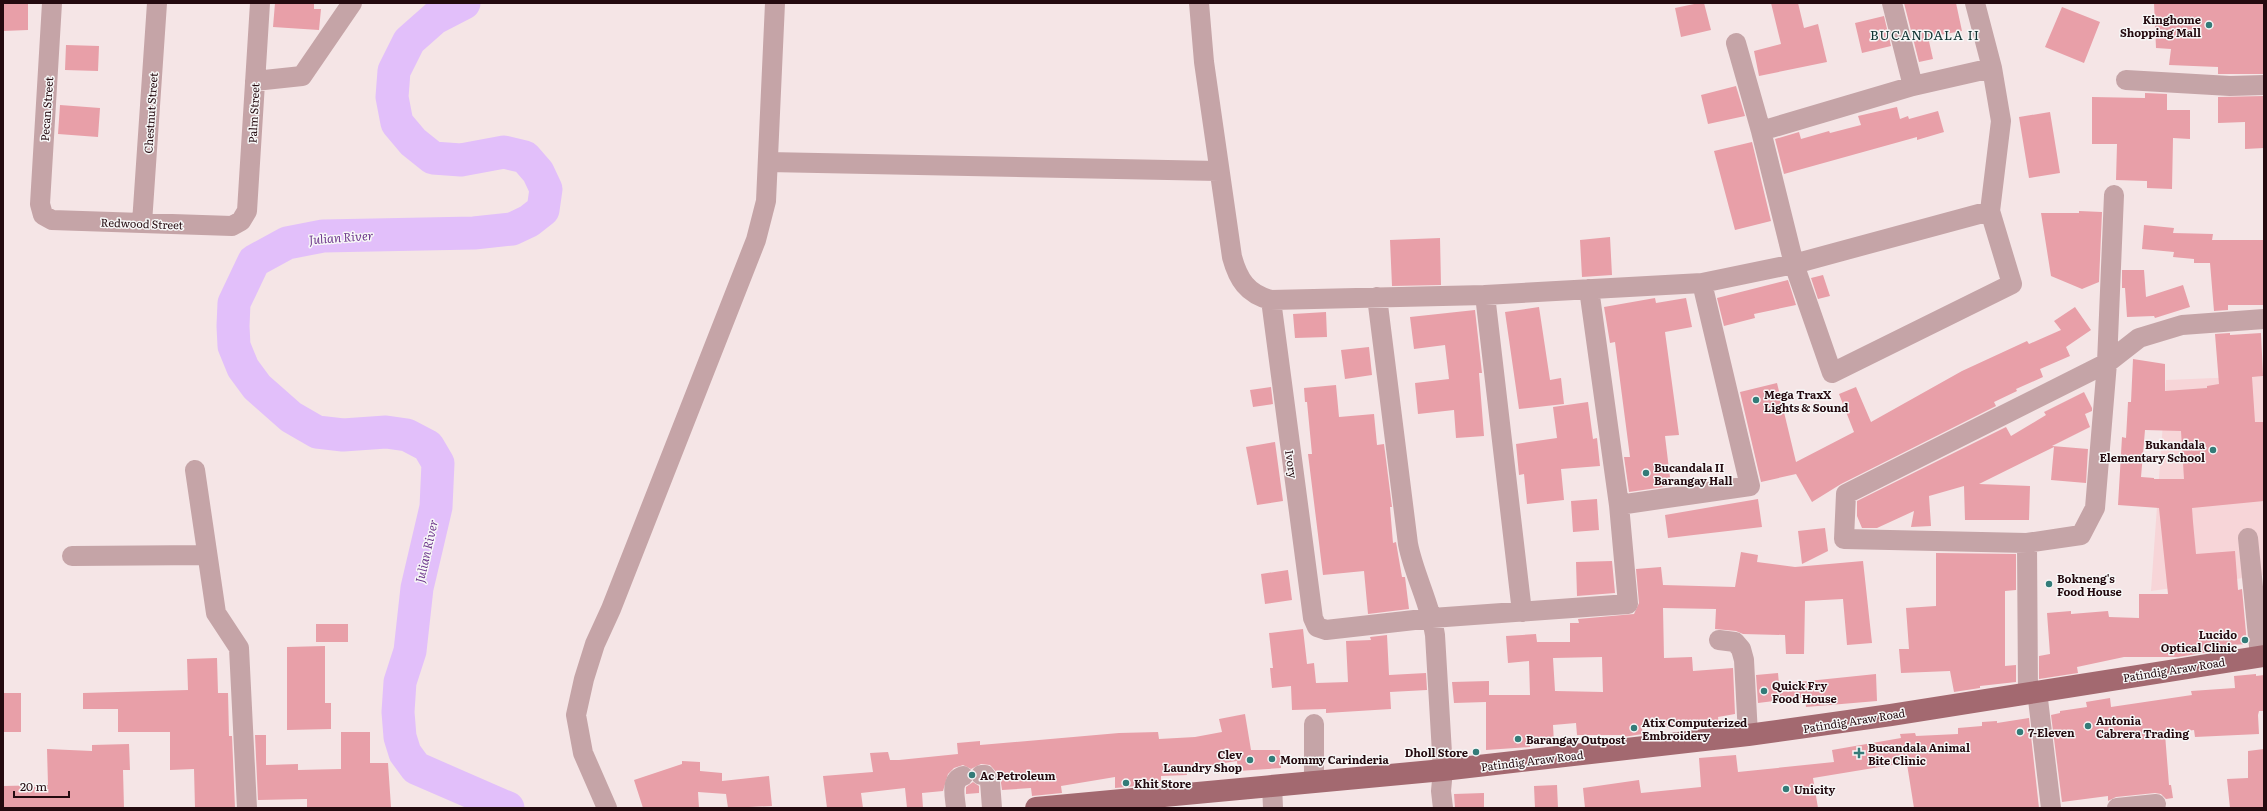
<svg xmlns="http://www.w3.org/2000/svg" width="2267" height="811" viewBox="0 0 2267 811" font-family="Literata,serif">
  <rect width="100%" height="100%" fill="#f5e5e6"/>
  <!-- built -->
  <path fill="#f7d5d8" d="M2264 376V575L2151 591 2166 380Z"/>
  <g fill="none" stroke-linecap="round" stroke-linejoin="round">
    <!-- river -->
    <path stroke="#e2bffa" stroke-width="33" d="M464 3 435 18 409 41 394 71 392 97 397 123 413 142 433 158 461 160 504 152 525 157 538 172 546 189 543 210 529 221 512 229 474 233 323 236 287 243 254 261 234 303 233 326 234 346 243 368 257 387 291 417 317 432 343 435 386 432 407 435 428 446 438 463 436 507 417 588 410 651 400 682 398 712 400 737 405 753 416 768 508 808"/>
  </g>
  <!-- building -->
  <path fill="#e89fa8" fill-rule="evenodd" d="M3 3 28 4V30L3 31Z
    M275 3H314V9H321L319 30 273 27Z
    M1699 3H1704L1711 30 1681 37 1675 8Z
    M1771 3H1798L1804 28 1818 24 1827 62 1759 76 1754 51 1781 44Z
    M1904 3H1956L1962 31 1928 37 1933 59 1919 62Z
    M2154 3H2264V74H2218V67L2169 65 2171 49 2156 48Z
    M2062 7 2100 22 2084 63 2045 47Z
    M1884 16 1891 46 1862 53 1855 23Z
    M66 45 99 46 98 71 65 70Z
    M1736 86 1745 116 1708 124 1701 95Z
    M2145 93 2167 94V110H2190V139L2173 138 2172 189 2147 188V181L2116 180 2117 144H2092V97L2145 98Z
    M2264 96V148L2245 149V122L2218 123V97Z
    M60 105 100 108 98 137 58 134Z
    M1897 107 1900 119 1908 116 1909 119 1938 111 1944 132 1917 140V137L1784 174 1775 139 1799 132 1801 139 1829 131 1830 133 1861 125 1858 116Z
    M2050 112 2060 173 2029 178 2019 117Z
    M1752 142 1771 221 1735 230 1714 151Z
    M2079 211 2102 212 2099 282 2082 289 2051 276 2041 213H2079Z
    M2144 225 2174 228 2173 233 2213 234 2212 240H2264V305H2228V310L2214 311 2210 263H2194V259L2173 257 2174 252 2142 249Z
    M1610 237 1612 275 1582 277 1580 240Z
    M1440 238 1441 285 1392 286 1390 240Z
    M2122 270H2144L2146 297 2183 285 2190 307 2155 318 2154 316 2127 317 2125 288H2122Z
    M1823 275 1830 296 1818 299 1811 278Z
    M1788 280 1796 305 1754 314 1755 318 1724 326 1717 298Z
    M1655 298 1656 303 1686 298 1692 327 1665 332 1679 435 1665 436 1671 486 1629 492 1624 457H1630L1615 342 1610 343 1604 307Z
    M1539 307 1550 380 1561 378 1564 404 1519 409 1505 312Z
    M2075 307 2091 330 2066 347 2070 356 2040 369 2043 377 2016 389 2017 391 1994 402 1996 406 1841 484 1812 502 1796 474 1761 482 1740 392 1777 383 1796 462 1854 432 1839 394 1856 387 1871 422 1962 371 2027 341 2029 344 2061 330 2054 321Z
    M1475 310 1482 373H1479L1484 436 1456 438 1454 410 1418 414 1415 383 1449 379 1445 345 1414 349 1410 317Z
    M1326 312 1327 337 1295 338 1293 314Z
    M2230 333V335L2261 333 2263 376 2252 377 2255 422H2264V501L2192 508 2193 522 2196 554 2235 551 2238 590 2242 589 2247 644 2215 646V651L2178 657H2124L2077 667 2078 673 2039 679V656L2050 654 2047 613 2071 611V614L2108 611 2109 617 2139 618V594H2168L2159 508 2118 505 2122 437 2126 438 2128 402H2131L2133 359 2165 364V391L2207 388V386L2219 384 2215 334ZM2145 430 2181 431 2184 479H2154V478L2141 477Z
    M1369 347 1372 375 1345 379 1341 350Z
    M1336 385 1339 417 1374 414 1377 445 1384 444 1392 507H1390L1393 543 1396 542 1402 577H1405L1409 609 1368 614 1364 571 1323 575 1308 454H1312L1307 402H1305L1304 388Z
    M1271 387 1273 404 1253 407 1250 390Z
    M2084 392 2092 408V411L2085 414 2090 427 2052 446 2088 449 2086 483 2051 480 2054 447 1979 484 2030 486 2029 520H1965L1964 486 1929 496 1931 526 1911 527 1914 511 1877 528H1862L1857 516V501L2006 427 2011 436 2046 415 2044 412Z
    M1588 402 1593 439 1597 438 1600 466 1561 469 1564 500 1527 504 1524 474 1519 475 1516 444 1557 438 1553 407Z
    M1275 442 1283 501 1257 505 1246 447Z
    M1597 499 1599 530 1573 532 1571 501Z
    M1758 499 1762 527 1668 538 1665 515Z
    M1825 528 1828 551 1802 564 1798 531Z
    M1741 552 1758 555 1757 562 1795 567 1863 561 1872 643 1847 645 1843 599 1805 601 1804 654H1786L1785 635 1743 634 1736 631 1715 629 1716 609 1663 608 1664 658 1692 657 1693 671 1733 668 1735 714 1718 717 1719 726 1642 728 1643 734 1623 737V735H1577L1576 723 1553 725 1554 743H1530V747L1486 750V702L1454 703 1452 682 1489 681V695H1530L1529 661 1508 663 1506 636 1536 634 1537 642H1570V623H1579L1578 619 1634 614 1639 603 1636 569 1661 567 1663 585 1735 587ZM1602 657 1603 692 1555 691 1553 658Z
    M1936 553 2016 554V590L2005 591V666L2016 665V682L1980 686V688L1954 692 1950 671 1901 673 1899 649H1909L1906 608 1936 606Z
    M1612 561 1615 593 1577 596 1576 562Z
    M1288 570 1292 600 1265 604 1261 574Z
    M316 624H348V642H316Z
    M1303 629 1307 664 1314 663 1316 683 1348 682 1346 641 1371 640 1370 637 1387 635 1389 675 1426 673 1427 690 1390 692 1391 709 1326 713V709L1292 710 1291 686 1272 688 1270 668H1273L1269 633Z
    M325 646V703H331V729L287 730V647Z
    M217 658 218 693H228L229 736H232L235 808H195L194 769 170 770V732H118V709H83V693L188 690 187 659Z
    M1778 673 1779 684 1876 674 1877 701 1806 707 1805 697 1758 703 1756 675Z
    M2256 674V676L2264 675V711H2259L2258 715 2259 734 2195 737 2194 730 2165 734 2169 785H2171L2173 798 2166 799 2161 794 2155 793 2116 797 2108 801V796L2062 802 2051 715 2060 713V711L2087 707 2086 702 2110 698 2111 707 2192 695 2191 691 2235 688 2234 676Z
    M3 693H21V732H3Z
    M1245 714 1251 750H1280L1281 768 1238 771 1237 761 1186 769 1187 775 1161 776V782L1138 783V786L1115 788V777L1061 786 1062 793 1032 796 1031 788 1002 790 1000 776 990 765 981 764 971 769 963 765 954 768 948 774 943 791 922 793 923 808H907L905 788 861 793 863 808H827L823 776 873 772 870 753 888 752 890 760H899L958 754 957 743 980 741V745L1119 733 1158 732 1159 739 1195 737 1222 732 1219 719Z
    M2029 718 2039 808H1914L1907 764 1904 763 1813 778 1818 808H1585L1583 788 1639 780 1641 793 1701 787 1699 758 1736 755 1738 772 1834 762 1832 750 1901 738 1900 734 1915 733 1916 736 1958 734V728L1982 726V722L1997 721V723Z
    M341 732H370V763H388L391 807 307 808V799L258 800 255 735H266V765L298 764V770L341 769Z
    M129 744 130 770H123L124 808H3V786L48 785 47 749 92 751V745Z
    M2264 749V808H2230L2227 779 2248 778V751Z
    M682 761 700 762V771L722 773V781L769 776 772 806 728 808 726 794 698 792 699 808H643L634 780 682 764Z
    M973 782 979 786V793L966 794V787Z
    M1557 785 1558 808H1535L1534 786Z
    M1484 793V808H1455L1454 794Z"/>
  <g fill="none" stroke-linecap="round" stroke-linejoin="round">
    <!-- minor -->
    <path stroke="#c5a4a7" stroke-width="20" d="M52 3 40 204 43 215 52 220 232 226 241 221 247 211 260 3
      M1199 3 1204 62 1232 257C1238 279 1247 294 1271 300L1485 295 1702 283 1794 264 1990 211
      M1892 3 1913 86
      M1736 43 1761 131 1794 264 1832 373 2012 284 1990 211 2001 121 1992 68 1975 3
      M2126 80 2230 86 2264 85
      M255 81 302 76 352 3
      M1761 131 1913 86 1992 68
      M768 162 1218 171
      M2114 195 2107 363 2095 508 2081 535 2027 543 1844 539 1846 494 2107 363 2139 338 2182 325 2264 319
      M142 223 157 3
      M1485 295 1522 612
      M1377 297 1408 544C1414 575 1430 603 1435 635L1443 770 1441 791 1443 808
      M1271 300 1313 618 1317 627 1326 630 1432 618 1628 604 1619 505 1589 289
      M195 470 216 613 239 648 247 808
      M1619 505 1750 486 1702 283
      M2248 538 2260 656
      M2027 543 2028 692
      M72 556 207 555
      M1719 640 1735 642 1741 649 1744 660 1748 735
      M2037 691 2051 808
      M981 775H985L990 782 992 808
      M1314 782V724
      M1272 785 1273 808
      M607 808 583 753 576 715 584 679 595 644 611 609 756 240 766 201 775 3
      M956 808C955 797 950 780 963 776
      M2117 808 2156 804"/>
    <!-- major -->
    <path stroke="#a36970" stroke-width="22" d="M1036 808 1443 770 1748 735 1891 715 2264 656"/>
  </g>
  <!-- markers -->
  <g fill="#337b78" stroke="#f7f7f7" stroke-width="1.5">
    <circle cx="2209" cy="25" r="4"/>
    <circle cx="1756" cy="400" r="4"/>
    <circle cx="2213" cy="450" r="4"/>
    <circle cx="1646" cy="473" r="4"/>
    <circle cx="2049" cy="584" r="4"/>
    <circle cx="2245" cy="640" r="4"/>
    <circle cx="1764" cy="691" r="4"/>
    <circle cx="2088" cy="726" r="4"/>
    <circle cx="1634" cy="728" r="4"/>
    <circle cx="2020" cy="732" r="4"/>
    <circle cx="1518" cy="739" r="4"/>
    <circle cx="1476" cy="752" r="4"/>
    <path d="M1857 747h4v4h4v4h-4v4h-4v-4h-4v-4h4z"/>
    <circle cx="1272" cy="759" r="4"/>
    <circle cx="1250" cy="760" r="4"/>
    <circle cx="972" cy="775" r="4"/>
    <circle cx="1126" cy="783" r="4"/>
    <circle cx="1786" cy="789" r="4"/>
  </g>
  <g text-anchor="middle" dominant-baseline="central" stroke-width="3" stroke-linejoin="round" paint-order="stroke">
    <!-- poi labels -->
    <g font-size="11" font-weight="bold" fill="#240a0f" stroke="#f7f7f7" text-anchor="start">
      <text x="2201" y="19" text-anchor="end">Kinghome<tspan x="2201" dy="13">Shopping Mall</tspan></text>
      <text x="1764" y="394">Mega TraxX<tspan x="1764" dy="13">Lights &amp; Sound</tspan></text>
      <text x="2205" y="444" text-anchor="end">Bukandala<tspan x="2205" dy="13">Elementary School</tspan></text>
      <text x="1654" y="467">Bucandala II<tspan x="1654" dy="13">Barangay Hall</tspan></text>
      <text x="2057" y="578">Bokneng's<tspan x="2057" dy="13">Food House</tspan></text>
      <text x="2237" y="634" text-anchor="end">Lucido<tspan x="2237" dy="13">Optical Clinic</tspan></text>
      <text x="1772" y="685">Quick Fry<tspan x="1772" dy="13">Food House</tspan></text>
      <text x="2096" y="720">Antonia<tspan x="2096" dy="13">Cabrera Trading</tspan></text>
      <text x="1642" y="722">Atix Computerized<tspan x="1642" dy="13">Embroidery</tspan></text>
      <text x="2028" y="732">7-Eleven</text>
      <text x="1526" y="739">Barangay Outpost</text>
      <text x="1868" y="747">Bucandala Animal<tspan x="1868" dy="13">Bite Clinic</tspan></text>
      <text x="1468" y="752" text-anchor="end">Dholl Store</text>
      <text x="1242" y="754" text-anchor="end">Clev<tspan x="1242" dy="13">Laundry Shop</tspan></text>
      <text x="1280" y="759">Mommy Carinderia</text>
      <text x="980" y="775">Ac Petroleum</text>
      <text x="1134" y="783">Khit Store</text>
      <text x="1794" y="789">Unicity</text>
    </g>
    <!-- street labels -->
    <g font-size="11" fill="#240a0f" stroke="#f7f7f7">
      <text transform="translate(46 109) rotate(-86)">Pecan Street</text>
      <text transform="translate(150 113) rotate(-86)">Chestnut Street</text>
      <text transform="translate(253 113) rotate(-87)">Palm Street</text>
      <text transform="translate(142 223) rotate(2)">Redwood Street</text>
      <text transform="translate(1292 464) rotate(82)">Ivory</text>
      <text transform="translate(2174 669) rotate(-9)">Patindig Araw Road</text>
      <text transform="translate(1854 720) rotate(-9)">Patindig Araw Road</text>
      <text transform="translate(1532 760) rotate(-7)">Patindig Araw Road</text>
    </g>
    <!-- water labels -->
    <g font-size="12" font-style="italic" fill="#6e388c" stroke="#f7f7f7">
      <text transform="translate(341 237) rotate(-4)">Julian River</text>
      <text transform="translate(426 551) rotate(-77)">Julian River</text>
    </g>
    <!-- quarter labels -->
    <g font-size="13" letter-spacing="1" fill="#103332" stroke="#f7f7f7">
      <text x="1925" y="34">BUCANDALA II</text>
    </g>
  </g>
  <!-- border -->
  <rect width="2267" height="811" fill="none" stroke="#240a0f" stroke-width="8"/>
  <!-- scale -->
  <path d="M14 791v6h55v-6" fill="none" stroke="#240a0f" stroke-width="2"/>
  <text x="20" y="791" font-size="12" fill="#240a0f" stroke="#f7f7f7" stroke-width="3" paint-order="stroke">20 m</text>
</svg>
